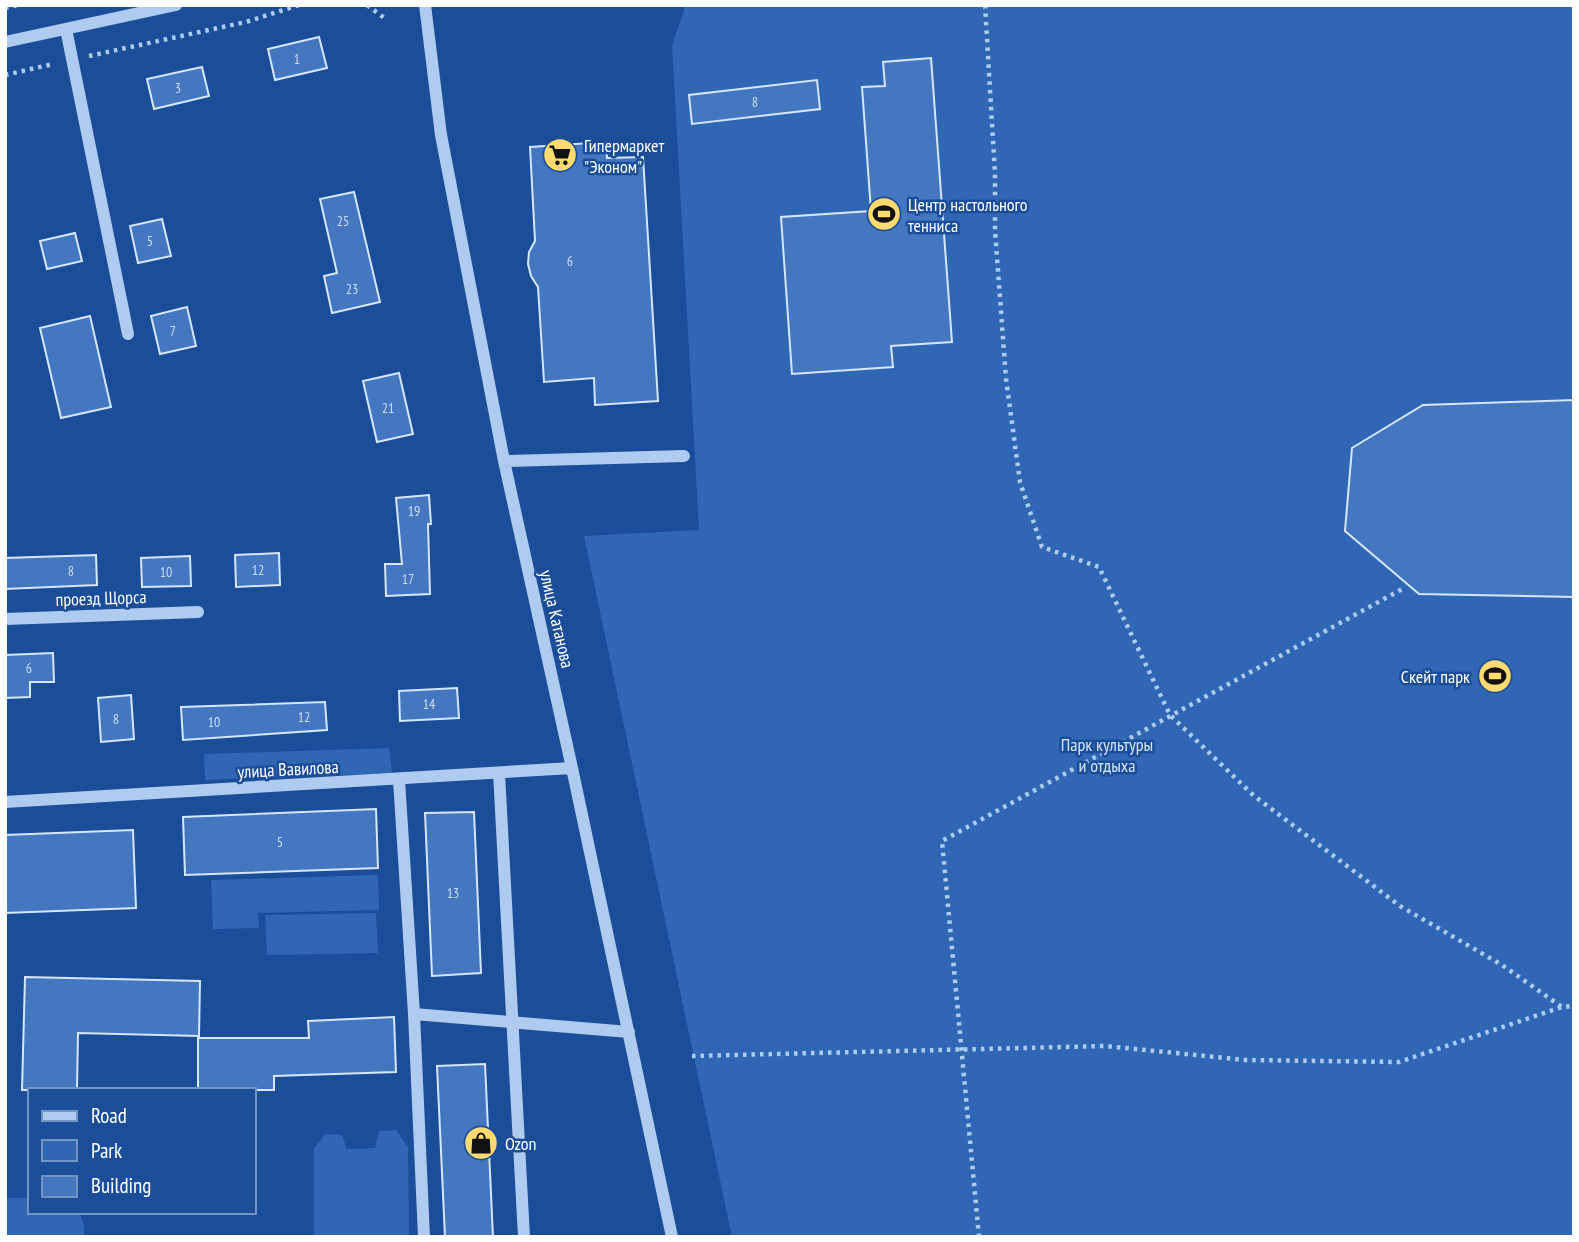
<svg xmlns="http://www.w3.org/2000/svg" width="1579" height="1242" viewBox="0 0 1579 1242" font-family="'PT Sans Narrow',sans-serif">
  <rect width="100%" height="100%" fill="#1b4d98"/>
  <!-- green -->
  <path fill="#2f67b5" d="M684 5H1574V1237H732L584 536 699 530 672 45 684 11Z
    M389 748 392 773 205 780 204 754Z
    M378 875 379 910 258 913 259 928 213 929 211 880Z
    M376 913 378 953 267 955 265 915Z
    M396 1130 408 1147 409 1237H314V1149L325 1134 342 1135 347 1149 375 1148 379 1131Z
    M5 1198H30V1212H79L84 1225V1237H5Z"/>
  <!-- building -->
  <path fill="#4477bf" stroke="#d6e6fb" stroke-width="2" d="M319 37 327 68 275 80 268 49Z
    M931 58 952 342 891 346 893 367 792 374 781 217 871 211 862 87 885 86 883 62Z
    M202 67 209 96 154 109 147 79Z
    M817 80 820 109 692 124 689 95Z
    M606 142 607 158 643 157 658 401 595 405 594 378 544 382 538 287 531 276 528 264 529 252 535 241 530 147Z
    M354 192 380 302 332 313 324 276 337 273 320 199Z
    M162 219 171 256 138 263 130 226Z
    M75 233 82 261 47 269 40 241Z
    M187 307 196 346 160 354 151 316Z
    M90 316 111 407 61 418 40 328Z
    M399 373 413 434 377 442 363 381Z
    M1574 400V597L1419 594 1345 531 1352 448 1423 405Z
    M429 495 431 524H428L430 594 386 596 385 564H402L396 498Z
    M279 553 280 585 236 587 235 555Z
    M96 555 97 585 5 589V558Z
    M190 556 191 586 142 587 141 558Z
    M53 653 54 682H30V697L5 698V655Z
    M457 688 459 718 400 721 399 691Z
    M131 695 134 739 101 742 98 698Z
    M325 702 327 730 183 740 181 707Z
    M376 809 378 868 185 875 183 817Z
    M474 812 481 973 432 976 425 813Z
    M133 830 136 908 5 913V835Z
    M25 977 200 981 199 1036 78 1033 77 1090H22Z
    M394 1017 396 1072 274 1076V1090H198V1038H309L308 1021Z
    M485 1064 493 1237H445L437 1066Z"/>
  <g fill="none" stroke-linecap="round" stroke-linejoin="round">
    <!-- path -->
    <path stroke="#afcbf0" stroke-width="4.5" stroke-dasharray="3.5 5" stroke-linecap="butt" d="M367 5 387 20
      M985 5 995 174V230L1006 379 1020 482 1042 547 1099 567 1170 715 1253 795 1400 906 1502 965 1562 1007 1574 1006
      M5 8 18 5
      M89 56 246 22 299 5
      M5 75 53 64
      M692 1056 1105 1046 1246 1060 1399 1062 1562 1007
      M979 1237 942 841 1404 588"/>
    <!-- minor -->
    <path stroke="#afcbf0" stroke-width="12" d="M425 5 441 135 504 461 572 768 672 1237
      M66 29 128 334
      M5 42 176 5
      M504 461 684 456
      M5 619 198 612
      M499 773 524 1237
      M399 780 414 1014 424 1237
      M5 802 572 768
      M414 1014 629 1032"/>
  </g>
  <!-- icons -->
  <defs>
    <g id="supermarket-disc" transform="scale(1.75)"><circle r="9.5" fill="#ffda6f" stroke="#1b4d98"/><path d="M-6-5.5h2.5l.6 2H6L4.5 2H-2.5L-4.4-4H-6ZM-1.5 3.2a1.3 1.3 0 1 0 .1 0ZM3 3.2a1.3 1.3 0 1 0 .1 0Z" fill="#111"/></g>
    <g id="stadium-disc" transform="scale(1.75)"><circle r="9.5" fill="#ffda6f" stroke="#1b4d98"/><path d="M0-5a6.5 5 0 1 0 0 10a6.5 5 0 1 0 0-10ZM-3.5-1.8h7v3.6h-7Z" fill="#111"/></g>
    <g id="shop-disc" transform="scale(1.75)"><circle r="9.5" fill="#ffda6f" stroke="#1b4d98"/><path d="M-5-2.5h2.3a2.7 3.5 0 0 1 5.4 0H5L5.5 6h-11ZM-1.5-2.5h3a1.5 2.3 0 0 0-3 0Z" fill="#111"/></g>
  </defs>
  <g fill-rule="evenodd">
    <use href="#supermarket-disc" x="560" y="155"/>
    <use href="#stadium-disc" x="884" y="214"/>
    <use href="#stadium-disc" x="1495" y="676"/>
    <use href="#shop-disc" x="481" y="1143"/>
  </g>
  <g text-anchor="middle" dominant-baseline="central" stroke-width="5" stroke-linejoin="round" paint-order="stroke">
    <!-- number labels -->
    <g font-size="14" fill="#d0ddef">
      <text x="297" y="59">1</text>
      <text x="178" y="88">3</text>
      <text x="755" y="102">8</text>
      <text x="343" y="221">25</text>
      <text x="150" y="241">5</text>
      <text x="570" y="261">6</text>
      <text x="352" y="289">23</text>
      <text x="173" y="331">7</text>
      <text x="388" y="408">21</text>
      <text x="414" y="511">19</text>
      <text x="258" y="570">12</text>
      <text x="71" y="571">8</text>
      <text x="166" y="572">10</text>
      <text x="408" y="579">17</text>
      <text x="29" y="668">6</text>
      <text x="429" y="704">14</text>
      <text x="304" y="717">12</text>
      <text x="116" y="719">8</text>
      <text x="214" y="722">10</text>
      <text x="280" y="842">5</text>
      <text x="453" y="893">13</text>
    </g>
    <!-- poi labels -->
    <g font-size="18" fill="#fff" stroke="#1b4d98" text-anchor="start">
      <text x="584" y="145">Гипермаркет<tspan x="584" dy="21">"Эконом"</tspan></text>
      <text x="908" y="204">Центр настольного<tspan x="908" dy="21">тенниса</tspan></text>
      <text x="1470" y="676" text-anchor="end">Скейт парк</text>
      <text x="505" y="1143">Ozon</text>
    </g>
    <!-- street labels -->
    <g font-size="18" fill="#fff" stroke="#1b4d98">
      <text transform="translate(101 598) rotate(-2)">проезд Щорса</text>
      <text transform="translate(557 619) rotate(77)">улица Катанова</text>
      <text transform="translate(288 769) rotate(-3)">улица Вавилова</text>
    </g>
    <!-- park labels -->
    <g font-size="18" fill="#d6e6fb" stroke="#1b4d98">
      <text x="1107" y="744">Парк культуры<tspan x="1107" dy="21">и отдыха</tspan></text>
    </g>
  </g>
  <!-- border -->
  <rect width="1579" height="1242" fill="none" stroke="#ffffff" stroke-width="14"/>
  <!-- legend -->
  <rect x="28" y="1088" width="228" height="126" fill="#1b4d98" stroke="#7694c1" stroke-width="2"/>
  <rect x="42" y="1111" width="35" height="10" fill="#afcbf0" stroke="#7694c1" stroke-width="2"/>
  <text x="91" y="1123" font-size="21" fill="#ffffff">Road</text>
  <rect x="42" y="1140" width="35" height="21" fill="#2f67b5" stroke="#7694c1" stroke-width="2"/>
  <text x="91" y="1158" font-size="21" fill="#ffffff">Park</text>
  <rect x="42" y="1176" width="35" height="21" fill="#4477bf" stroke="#7694c1" stroke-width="2"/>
  <text x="91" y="1193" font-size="21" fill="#ffffff">Building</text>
</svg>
